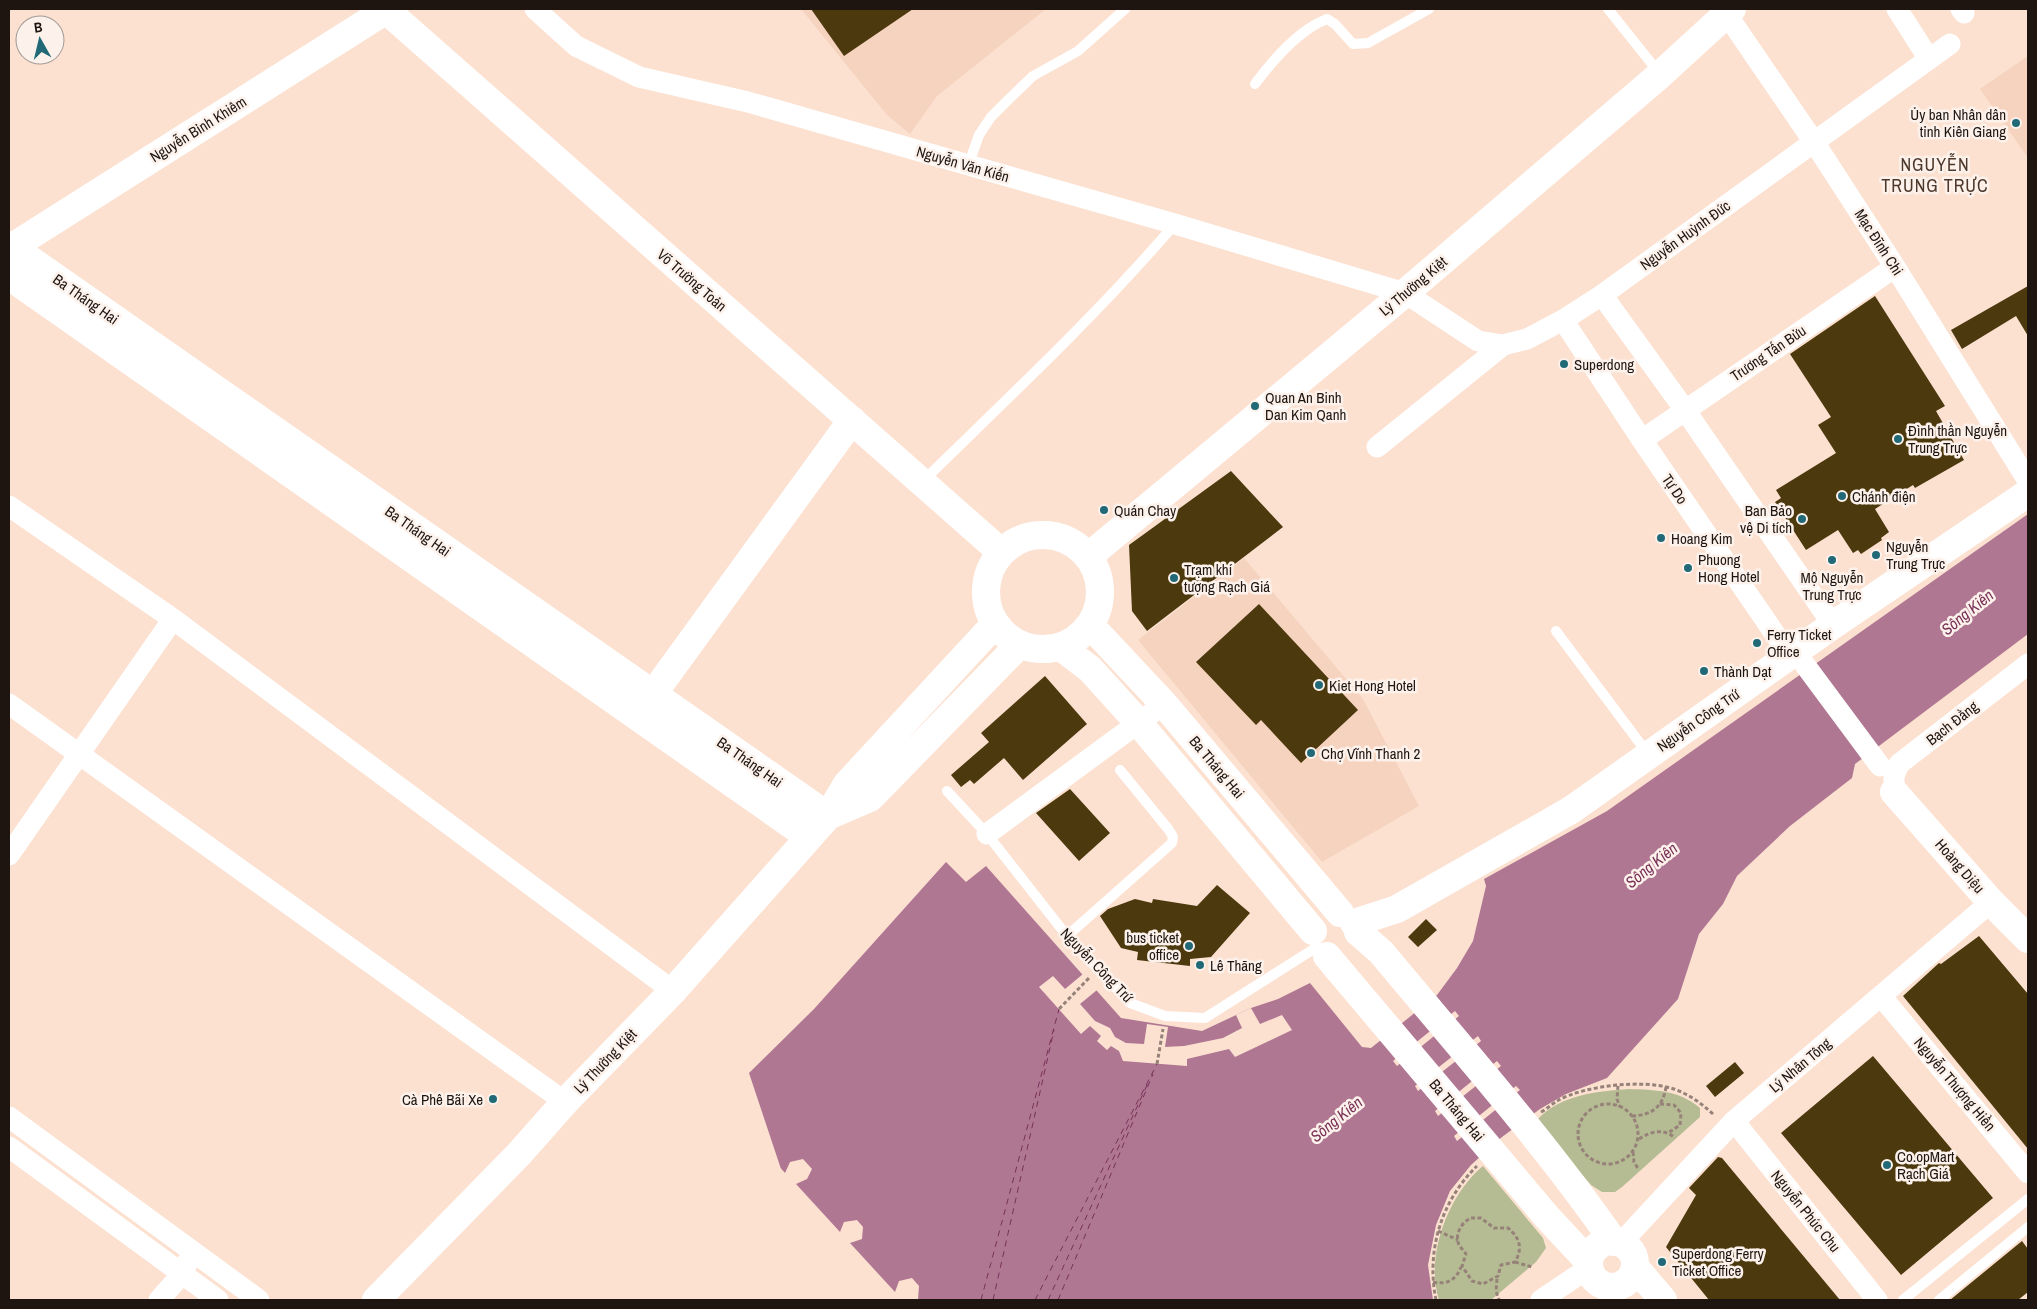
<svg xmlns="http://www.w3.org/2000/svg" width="2037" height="1309" viewBox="0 0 2037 1309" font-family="'Archivo Narrow',sans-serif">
  <rect width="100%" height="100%" fill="#fce1d1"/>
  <!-- built -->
  <path fill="#f5d3bf" d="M801 9H1046L937 96 910 134 887 115Z
    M2028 56V158L1980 89Z
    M1244 558 1363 699 1419 806 1322 862 1138 640Z"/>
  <!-- green -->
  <path fill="#b5bc93" d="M1629 1089C1655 1090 1679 1090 1700 1108V1117L1622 1187 1615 1192H1602L1591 1185 1539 1124 1538 1119C1560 1095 1598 1091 1629 1089Z
    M1483 1166 1543 1238 1546 1248 1536 1262 1491 1300H1439C1425 1256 1448 1195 1483 1166Z"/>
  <!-- water -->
  <path fill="#b07793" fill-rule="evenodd" d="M2028 514V634L1855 764 1852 778 1790 826 1737 876 1723 904 1699 934 1678 999 1607 1078 1566 1094 1540 1109 1502 1137 1471 1165 1450 1191 1436 1225 1428 1265 1433 1300H893L782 1172 749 1073 814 1009 946 862 966 882 986 866 1121 1018 1202 1031 1251 1008 1278 999 1310 983 1362 1047 1371 1048 1437 995 1457 968 1473 941 1486 886 1484 879 1607 811ZM1455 1011 1459 1016 1397 1066 1393 1061ZM1478 1036 1481 1041 1418 1091 1415 1086ZM1497 1061 1501 1066 1438 1116 1435 1111ZM1516 1086 1520 1090 1457 1141 1454 1136Z"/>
  <!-- pier -->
  <path fill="#fce1d1" d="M1083 974 1097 990 1080 1004 1095 1021 1110 1028 1115 1037 1126 1043 1144 1044 1147 1024 1168 1027 1165 1047 1184 1046 1223 1038 1242 1028 1236 1015 1251 1008 1260 1024 1282 1015 1292 1030 1235 1057 1229 1049 1187 1059V1066L1123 1061 1119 1051 1111 1046 1107 1050 1097 1041 1101 1036 1090 1026 1081 1034 1039 987 1053 976 1065 989Z
    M803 1159 812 1169 807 1179 796 1184 840 1232 844 1222 857 1220 863 1227 862 1239 850 1243 895 1292 899 1281 912 1278 919 1286 918 1300H891L780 1174 776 1163 785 1173 790 1162Z"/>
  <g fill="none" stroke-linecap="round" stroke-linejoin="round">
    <!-- ferry -->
    <path stroke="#783158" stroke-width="1" stroke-dasharray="6 5" stroke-linecap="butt" d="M981 1300 1059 1009
      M993 1300 1054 1030
      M1035 1300 1157 1064
      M1048 1300 1148 1083
      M1058 1300 1153 1074"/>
  </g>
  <!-- building -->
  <path fill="#4c390e" d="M811 9H913L844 56Z
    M2028 286V336L2016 316 1962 349 1951 330Z
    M1875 296 1945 406 1936 411 1964 460 1915 488 1913 485 1875 509 1889 532 1881 538 1882 540 1861 554 1858 550 1853 553 1838 530 1806 550 1775 502 1781 498 1776 490 1836 453 1818 425 1831 417 1790 354Z
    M1231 471 1283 527 1147 631 1132 611 1129 545Z
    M1259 604 1358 710 1301 763 1261 720 1256 725 1196 662Z
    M1045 676 1087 724 1023 780 1004 758 974 784 970 780 961 787 951 775 989 742 981 733Z
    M1070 789 1110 833 1079 861 1036 813Z
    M1217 885 1250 913 1211 957 1190 959V966L1137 960 1138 952 1121 948 1100 916 1108 909 1135 899 1152 903 1153 899 1197 906Z
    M1426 919 1437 930 1418 947 1408 937Z
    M1979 936 2028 994V1149L1903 996 1939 963 1941 964Z
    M1873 1056 1993 1198 1901 1275 1781 1133Z
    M1735 1062 1744 1073 1715 1097 1706 1086Z
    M1718 1157 1722 1158 1840 1300H1709L1666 1247 1696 1195 1689 1188Z
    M2022 1241 2028 1249V1292L2018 1300H1950Z"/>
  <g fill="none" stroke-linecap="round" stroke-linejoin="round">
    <!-- path -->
    <path stroke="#968278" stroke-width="3" stroke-dasharray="4 2.5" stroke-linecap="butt" d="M1059 1009 1089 978
      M1157 1064 1163 1029
      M1618 1086 1617 1099 1620 1107
      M1660 1104 1674 1105 1681 1113 1680 1125 1668 1133
      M1578 1134a30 30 0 1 1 60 0a30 30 0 1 1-60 0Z
      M1541 1112C1547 1109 1552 1104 1557 1101 1585 1085 1644 1079 1674 1089 1690 1095 1701 1103 1713 1114
      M1632 1116C1652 1115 1663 1107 1666 1087
      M1639 1139C1651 1131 1664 1128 1675 1138
      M1633 1152 1634 1162 1639 1170
      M1471 1218H1481L1494 1228H1508C1520 1238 1523 1248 1515 1262L1501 1265 1498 1276 1483 1284 1472 1281 1462 1266 1466 1254C1464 1251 1461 1248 1459 1245 1454 1234 1462 1222 1471 1218Z
      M1438 1231 1458 1240
      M1515 1262 1532 1267
      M1497 1279 1496 1291 1499 1300
      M1433 1282C1447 1285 1456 1280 1461 1267
      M1436 1300C1426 1251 1441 1201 1477 1166"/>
    <!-- lane -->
    <path stroke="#fff" stroke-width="10" d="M1608 9 1660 74
      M1255 84C1273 60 1298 30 1327 19L1335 24 1353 44 1368 43 1429 9
      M968 166 979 135 991 117 1009 99 1033 76 1078 51 1125 9
      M922 482C1008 398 1096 316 1175 224
      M1556 631 1648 754
      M947 791 987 834 1067 936 1130 1003 1165 1016 1205 1018 1317 947
      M1067 936 1172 843 1173 837 1169 830 1120 770
      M1903 1300 2028 1199
      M1939 1300 2028 1227"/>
    <!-- street -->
    <path stroke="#fff" stroke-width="21" d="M535 9 576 46 639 77 748 102 1175 224 1405 293 1478 341 1503 345 1527 339 1563 320 1602 295 1950 44
      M1723 9 1814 142 1895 267 2028 481
      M1897 9 1929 59
      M1961 9 1964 13
      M1602 295 1685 410 1833 625
      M1563 320 1642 440 1790 656
      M1642 440 1895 267
      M1377 447 1503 345
      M9 506 173 619 673 991
      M1805 665 1880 766
      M9 704 565 1102
      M1894 792V776L1899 764 2028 664
      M987 834 1164 704
      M9 855 173 619
      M1881 996 2028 1173
      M9 1117 259 1300
      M1734 1121 1877 1300
      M9 1147 218 1300
      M1621 1243 1734 1121 1991 902
      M159 1300 182 1274 188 1261
      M1541 1300 1590 1267"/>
    <!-- secondary -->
    <path stroke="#fff" stroke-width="28" d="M386 10 1001 552
      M9 245 828 816
      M9 249 388 9
      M9 276 809 837
      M986 592a57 57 0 1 1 114 0a57 57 0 1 1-114 0Z
      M1089 556 1405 293 1661 74 1732 9
      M1090 625 1164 704 1340 913
      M1061 647 1090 669 1138 722 1313 931
      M653 694 852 420
      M1894 792 1991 902 2028 939
      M828 816 870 798 1019 645
      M1354 923 1397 909 1571 810 1833 625 2028 493
      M1358 932 1381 952C1460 1047 1543 1140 1614 1242
      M1327 956 1547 1217 1589 1262
      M1589 1264a23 23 0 1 1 46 0a23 23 0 1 1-46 0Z
      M1635 1267 1663 1300
      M376 1300 519 1154 565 1102 673 991 828 816 847 784 995 624"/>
  </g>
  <!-- markers -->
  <g fill="#216976" stroke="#fdf2eb" stroke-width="2">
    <circle cx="2016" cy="123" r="5"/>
    <circle cx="1564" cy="364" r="5"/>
    <circle cx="1255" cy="406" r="5"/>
    <circle cx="1898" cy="439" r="5"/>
    <circle cx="1842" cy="496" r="5"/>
    <circle cx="1104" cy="510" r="5"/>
    <circle cx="1802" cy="519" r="5"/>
    <circle cx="1661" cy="538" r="5"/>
    <circle cx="1876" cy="555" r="5"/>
    <circle cx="1832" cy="560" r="5"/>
    <circle cx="1688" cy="568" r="5"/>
    <circle cx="1174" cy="578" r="5"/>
    <circle cx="1757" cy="643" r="5"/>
    <circle cx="1704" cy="671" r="5"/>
    <circle cx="1319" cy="685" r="5"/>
    <circle cx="1311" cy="753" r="5"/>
    <circle cx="1189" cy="946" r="5"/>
    <circle cx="1200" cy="965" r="5"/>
    <circle cx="493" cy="1099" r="5"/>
    <circle cx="1887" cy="1165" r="5"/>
    <circle cx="1662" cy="1262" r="5"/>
  </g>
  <g text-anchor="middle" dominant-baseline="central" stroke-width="5" stroke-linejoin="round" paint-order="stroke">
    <!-- poi labels -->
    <g font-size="15" fill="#1f1510" stroke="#fdf2eb" text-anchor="start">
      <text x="2006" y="114" text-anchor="end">Ủy ban Nhân dân<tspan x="2006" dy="17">tỉnh Kiên Giang</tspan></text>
      <text x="1574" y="364">Superdong</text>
      <text x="1265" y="397">Quan An Binh<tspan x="1265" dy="17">Dan Kim Qanh</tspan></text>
      <text x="1908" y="430">Đình thần Nguyễn<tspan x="1908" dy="17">Trung Trực</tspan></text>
      <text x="1852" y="496">Chánh điện</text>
      <text x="1114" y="510">Quán Chay</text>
      <text x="1792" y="510" text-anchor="end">Ban Bảo<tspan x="1792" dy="17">vệ Di tích</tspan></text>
      <text x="1671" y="538">Hoang Kim</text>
      <text x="1886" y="546">Nguyễn<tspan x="1886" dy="17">Trung Trực</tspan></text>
      <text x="1698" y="559">Phuong<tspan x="1698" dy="17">Hong Hotel</tspan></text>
      <text x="1184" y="569">Trạm khí<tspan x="1184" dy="17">tượng Rạch Giá</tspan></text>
      <text x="1832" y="577" text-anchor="middle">Mộ Nguyễn<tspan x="1832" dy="17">Trung Trực</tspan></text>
      <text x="1767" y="634">Ferry Ticket<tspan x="1767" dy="17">Office</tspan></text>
      <text x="1714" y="671">Thành Dạt</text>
      <text x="1329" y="685">Kiet Hong Hotel</text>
      <text x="1321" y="753">Chợ Vĩnh Thanh 2</text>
      <text x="1179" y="937" text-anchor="end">bus ticket<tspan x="1179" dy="17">office</tspan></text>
      <text x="1210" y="965">Lê Thāng</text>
      <text x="483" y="1099" text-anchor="end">Cà Phê Bãi Xe</text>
      <text x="1897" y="1156">Co.opMart<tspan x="1897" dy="17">Rạch Giá</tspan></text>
      <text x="1672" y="1253">Superdong Ferry<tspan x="1672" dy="17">Ticket Office</tspan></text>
    </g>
    <!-- street labels -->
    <g font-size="15" fill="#1f1510" stroke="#fdf2eb">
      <text transform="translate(198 129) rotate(-32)">Nguyễn Bỉnh Khiêm</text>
      <text transform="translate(963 164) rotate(16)">Nguyễn Văn Kiến</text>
      <text transform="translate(1685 235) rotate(-36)">Nguyễn Huỳnh Đức</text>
      <text transform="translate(1879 242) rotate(57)">Mạc Đĩnh Chi</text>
      <text transform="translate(692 280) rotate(41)">Võ Trường Toản</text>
      <text transform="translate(1413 286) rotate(-40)">Lý Thường Kiệt</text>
      <text transform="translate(86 299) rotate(35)">Ba Tháng Hai</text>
      <text transform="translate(1768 353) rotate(-34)">Trương Tấn Bửu</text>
      <text transform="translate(1675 489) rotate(56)">Tự Do</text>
      <text transform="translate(418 531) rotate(35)">Ba Tháng Hai</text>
      <text transform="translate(1698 720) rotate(-35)">Nguyễn Công Trứ</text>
      <text transform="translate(1952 723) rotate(-38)">Bạch Đằng</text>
      <text transform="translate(750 762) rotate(35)">Ba Tháng Hai</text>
      <text transform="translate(1217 767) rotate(50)">Ba Tháng Hai</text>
      <text transform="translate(1960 866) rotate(49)">Hoàng Diệu</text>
      <text transform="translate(1097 965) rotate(46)">Nguyễn Công Trứ</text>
      <text transform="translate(605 1061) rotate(-46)">Lý Thường Kiệt</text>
      <text transform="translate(1800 1065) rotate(-40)">Lý Nhân Tông</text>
      <text transform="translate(1955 1084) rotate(50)">Nguyễn Thượng Hiền</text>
      <text transform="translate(1457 1110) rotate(50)">Ba Tháng Hai</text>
      <text transform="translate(1806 1211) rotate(51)">Nguyễn Phúc Chu</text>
    </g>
    <!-- water labels -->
    <g font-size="16" font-style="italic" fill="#783158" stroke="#fdf2eb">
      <text transform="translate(1967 612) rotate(-39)">Sông Kiên</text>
      <text transform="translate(1651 865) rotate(-39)">Sông Kiên</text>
      <text transform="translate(1336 1119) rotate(-39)">Sông Kiên</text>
    </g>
    <!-- quarter labels -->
    <g font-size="18" letter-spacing="1" fill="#4d382b" stroke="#fdf2eb">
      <text x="1935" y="164">NGUYỄN<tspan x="1935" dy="21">TRUNG TRỰC</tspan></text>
    </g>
  </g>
  <!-- border -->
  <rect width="2037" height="1309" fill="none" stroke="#1f1510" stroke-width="20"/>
  <!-- north arrow -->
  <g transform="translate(40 40) rotate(352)"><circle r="24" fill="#fdf2eb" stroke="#a49a93"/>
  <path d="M0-4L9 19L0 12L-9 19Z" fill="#216976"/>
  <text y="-8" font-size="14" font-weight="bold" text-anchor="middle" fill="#1f1510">B</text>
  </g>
</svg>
